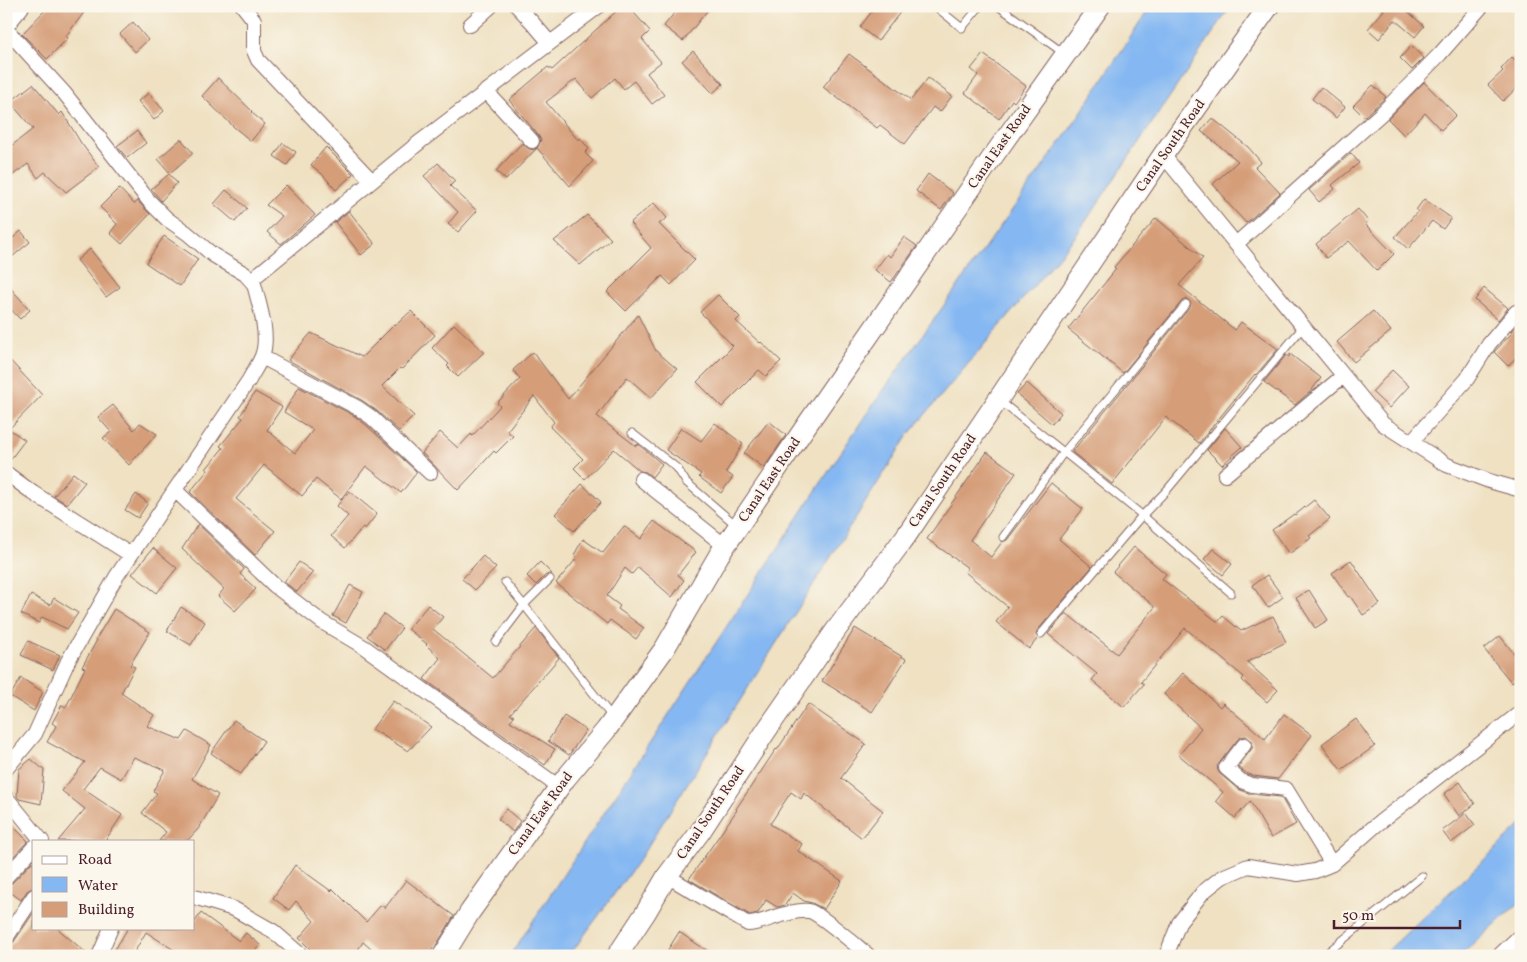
<svg xmlns="http://www.w3.org/2000/svg" width="1527" height="962" viewBox="0 0 1527 962" font-family="Vollkorn,serif">
  <rect width="100%" height="100%" fill="#fbf7ec"/>
  <filter id="ink" filterUnits="userSpaceOnUse"><feTurbulence type="fractalNoise" baseFrequency=".02" numOctaves="2"/><feDisplacementMap in="SourceGraphic" scale="10" xChannelSelector="R" yChannelSelector="G"/><feConvolveMatrix kernelMatrix="1 2 1 2 8 2 1 2 1" color-interpolation-filters="sRGB"/></filter>
  <filter id="wash" filterUnits="userSpaceOnUse"><feTurbulence type="fractalNoise" baseFrequency=".0096" numOctaves="4" result="noise"/><feDisplacementMap in="SourceGraphic" scale="20" xChannelSelector="R" yChannelSelector="G"/><feGaussianBlur stdDeviation="1.12" result="paint"/><feColorMatrix in="noise" values="0 0 0 0 0 0 0 0 0 0 0 0 0 0 0 0 0 1.4 0 .05"/><feComposite in="paint" operator="in"/></filter>
  <g filter="url(#wash)">
    <rect width="100%" height="100%" fill="#efe1c2"/>
    <!-- water -->
    <path fill="#85b8f2" stroke="#686c8e" d="M1151 6H1231L1075 237 908 435 639 860 569 956H510L865 416 1072 126Z
      M1521 825V901L1460 956H1382Z"/>
    <g id="blocks">
      <!-- building -->
      <path fill="#d59e79" d="M49 6H89L66 36 68 38 47 59 22 34Z
        M622 6H628L650 31 642 39 661 62 647 73 664 95 652 104 634 81 624 89 615 78 592 98 576 79 546 102 578 140 580 138 589 149 585 153 593 161 570 186 537 148 506 180 496 171 522 143 529 149 533 150 538 147 541 140 538 135 509 100 548 67 552 70Z
        M680 6H711L683 41 664 26Z
        M876 6H905L878 41 860 27Z
        M1380 6H1408L1405 9 1424 26 1415 37 1395 20 1379 39 1368 29 1384 10Z
        M133 22 148 40 135 52 120 34Z
        M1411 46 1424 58 1412 70 1400 58Z
        M693 51 723 84 713 93 682 61Z
        M849 54 911 100 928 78 952 96 940 112 933 107 905 144 880 125 877 128 823 87Z
        M983 54 1026 86 1014 102 1012 100 999 119 965 93 978 75 971 69Z
        M1512 57 1521 66V84L1503 101 1488 85 1503 71 1501 69Z
        M218 78 252 111 251 112 265 124 251 141 235 128 202 96Z
        M1424 82 1456 115 1441 130 1425 113 1404 135 1388 119Z
        M33 84 59 115 62 112 81 143 99 167 66 192 45 172 38 178 28 164 6 180V150L33 129 10 102Z
        M1373 85 1386 97 1364 117 1353 106Z
        M1321 87 1345 107 1336 118 1312 99Z
        M149 93 164 111 154 120 138 101Z
        M1212 118 1248 147 1261 162 1255 167 1280 193 1246 223 1224 199 1225 198 1213 184 1238 161 1201 131Z
        M137 131 146 143 127 158 117 146Z
        M181 139 193 153 170 173 158 159Z
        M283 143 296 152 287 165 274 156Z
        M326 147 353 174 336 190 322 174 311 165Z
        M1351 153 1359 163 1332 185 1335 189 1319 202 1309 190Z
        M438 163 455 181 450 186 477 211 458 232 448 224 458 212 424 176Z
        M169 174 177 183 161 201 151 189Z
        M928 174 953 193 941 210 916 191Z
        M286 185 315 215 281 244 267 232 282 216 266 205Z
        M119 188 134 204 138 201 150 214 122 244 110 233 117 224 100 207Z
        M226 190 247 208 235 222 214 204Z
        M1424 199 1451 218 1443 229 1432 221 1408 249 1395 237 1418 211 1416 210Z
        M654 203 667 218 659 224 695 260 671 285 662 276 626 311 607 292 651 248 630 223Z
        M1358 209 1368 221 1365 224 1394 254 1377 271 1349 241 1326 258 1316 244Z
        M349 211 375 244 361 255 335 222Z
        M587 215 611 239 580 265 554 241Z
        M1156 218 1203 258 1179 285 1235 330 1241 322 1278 349 1256 375 1255 374 1199 443 1166 417 1112 484 1072 452 1190 307 1191 303 1187 299 1182 301 1123 373 1068 329 1116 269 1114 267Z
        M21 231 30 242 6 262V244Z
        M164 236 198 259 180 286 146 263Z
        M904 237 917 246 891 282 875 270 887 254 890 257Z
        M90 249 120 287 106 297 77 260Z
        M6 283 30 310 20 319 6 304Z
        M1484 288 1508 308 1498 320 1475 300Z
        M718 295 740 317 736 321 760 343 761 342 781 361 766 376 759 370 722 407 697 382 733 346 700 312Z
        M411 311 435 335 402 369 400 368 382 386 414 416 399 431 377 411 363 401 288 360 311 333 362 357 395 324 396 325Z
        M1373 311 1391 331 1354 362 1337 342Z
        M638 315 656 351 677 369 651 398 627 377 597 416 636 446 638 444 662 464 652 477 646 472 640 471 614 449 585 479 574 468 583 459 550 427 554 422 534 396 507 431 513 436 496 453 494 451 475 472 458 490 422 453 440 432 458 448 471 434 472 436 500 406 497 403 520 379 513 370 533 352 568 399Z
        M1521 320V352L1508 366 1494 352 1513 332 1511 331Z
        M454 324 484 352 458 377 447 366 449 364 432 348Z
        M1290 354 1321 378 1311 391 1295 405 1264 382 1286 355 1289 357Z
        M6 356 42 395 9 429 25 440 7 464H6Z
        M1392 370 1409 386 1389 408 1372 392Z
        M1027 383 1061 413 1052 424 1017 394Z
        M299 387 353 415 365 424 417 472 401 493 366 466 341 499 316 479 302 496 264 465 236 499 275 531 255 555 190 492 208 470 206 469 223 448 220 446 243 418 240 416 255 392 282 407 267 430 295 453 313 430 284 412Z
        M113 405 134 430 140 423 157 434 129 465 103 438 111 432 98 417Z
        M769 421 786 435 764 468 744 453Z
        M715 423 743 444 726 472 733 477 721 493 699 477 701 474 666 450 681 428 701 441Z
        M1225 428 1242 447 1222 465 1207 450Z
        M987 452 1016 473 970 540 991 557 1002 542 1007 540 1051 483 1083 509 1059 539 1092 567 1037 631 1036 635 1038 638 1029 649 996 622 1008 607 965 572 968 568 927 539Z
        M73 473 85 482 67 504 54 496Z
        M582 484 601 502 574 531 555 514Z
        M349 491 377 514 365 529 363 527 345 548 331 536 348 516 337 506Z
        M136 494 148 503 138 518 125 510Z
        M1314 500 1330 519 1309 536 1311 538 1289 554 1272 530 1294 514 1295 515Z
        M654 521 696 552 678 575 684 580 672 597 638 567 632 574 625 568 607 596 620 606 618 609 644 628 636 639 610 620 607 624 556 583 577 558 574 555 583 539 603 553 624 526 641 539Z
        M198 524 244 569 240 574 256 589 235 611 218 596 224 589 182 549Z
        M1134 547 1166 574 1162 579 1218 622 1223 616 1241 631 1273 616 1286 642 1247 662 1278 690 1267 702 1242 680 1244 677 1185 628 1141 682 1144 684 1124 707 1092 680 1097 674 1048 634 1066 613 1117 654 1155 607 1113 572Z
        M153 548 177 568 157 593 132 574Z
        M1213 549 1232 564 1223 575 1204 559Z
        M483 556 496 568 475 590 462 579Z
        M1351 560 1380 604 1363 615 1350 596 1348 597 1332 573Z
        M299 562 313 572 297 592 284 582Z
        M540 562 552 574 546 575 536 585 527 576Z
        M1267 575 1283 597 1268 608 1252 585Z
        M350 585 363 592 346 623 333 616Z
        M1309 590 1328 620 1315 628 1296 598Z
        M31 595 50 605 54 598 78 613 67 629 42 617 39 623 21 614Z
        M428 605 443 617 433 629 493 678 536 628 559 658 510 714 514 716 510 721 555 749 545 765 424 679 440 658 426 645 427 644 408 629Z
        M181 607 205 622 191 645 167 631Z
        M114 609 150 632 130 665 135 667 121 693 154 715 147 726 181 740 187 731 211 745 192 779 218 795 199 828 187 841H159L166 832 142 813 157 793 153 791 165 770 134 757 121 779 100 767 83 789 122 815 105 841H58L85 809 62 791 85 762 47 742 56 726 52 723 62 705 66 707 85 668 82 667 97 640 96 639Z
        M384 614 402 628 385 650 367 636Z
        M855 628 906 659 872 712 822 681Z
        M1500 636 1521 662V675L1512 683 1484 649Z
        M28 641 60 655 53 670 21 655Z
        M1183 673 1220 707 1223 703 1265 739 1284 714 1312 735 1278 779 1254 776 1246 773 1238 767 1253 747 1252 741 1246 736 1241 737 1237 740 1217 766 1218 771 1220 774 1238 789 1251 794 1281 797 1296 824 1271 838 1250 801 1235 818 1216 801 1223 792 1179 755 1201 728 1164 694Z
        M21 678 43 692 34 711 10 696Z
        M393 701 431 727 408 751 372 729Z
        M808 704 866 744 841 778 883 811 862 838 804 793 801 799 791 792 770 824 802 844 798 851 842 881 824 909 812 903 804 901 793 893 785 905 777 907 766 900 758 913 750 915 689 879 737 810 736 809 776 749 777 750Z
        M564 716 586 730 569 755 548 741Z
        M1356 719 1375 746 1341 770 1322 744Z
        M234 720 264 741 241 774 211 753Z
        M31 759 44 770 41 804 19 799 17 796 19 769Z
        M1460 782 1475 804 1459 816 1444 794Z
        M506 809 520 821 513 832 498 819Z
        M1466 813 1475 825 1451 843 1442 831Z
        M6 819 28 841 6 864Z
        M32 862 34 864V887L27 891 21 900 6 889V887L12 883Z
        M295 865 331 891 333 889 366 922 381 905 385 908 406 880 454 916 437 944 426 956H379L363 942 354 956H317L299 938 314 921 296 901 289 910 273 898Z
        M34 912V928H57L90 956H6V947L13 943Z
        M201 913 239 941 246 933 260 945 254 952 259 956H170L174 950 146 932 132 956H111L128 928H194V923Z
        M679 932 715 956H664Z"/>
    </g>
  </g>
  <g filter="url(#ink)">
    <use href="#blocks" fill-opacity="0" stroke="#846360" stroke-width="1"/>
    <g fill="none" stroke-linecap="round" stroke-linejoin="round">
      <!-- lane casing -->
      <g stroke="#846360" stroke-width="9">
        <path id="lane" d="M935 6 962 28 980 6
          M998 6 1065 54
          M1000 401 1142 515 1231 593
          M632 433 677 468 686 482 736 525
          M1003 537 1064 452 1186 304
          M505 582 524 605 550 579
          M1041 634 1139 519 1167 490 1303 327
          M496 642 524 605 612 717
          M1323 956 1422 876"/>
      </g>
      <!-- street casing -->
      <g stroke="#846360" stroke-width="16">
        <path id="street" d="M243 6 254 20V51L258 60 372 181
          M517 6 532 22 550 43
          M470 25 491 6
          M6 29 65 94 149 201 167 219 187 233 213 255 245 274 254 284C259 304 270 336 262 356 259 364 253 372 249 380L116 577 68 661 35 734 6 769
          M486 91 532 141
          M1163 155 1383 424 1447 465 1489 481 1521 490
          M1236 244 1383 112 1440 54 1482 6
          M251 280 421 141 599 6
          M262 357 358 408 371 417 430 473
          M1411 442 1467 379 1489 344 1516 312
          M6 473 33 493 131 555
          M1225 475 1343 376
          M641 479 725 546
          M175 490 275 586 322 622 364 647 559 787
          M1244 745 1226 768 1241 781 1252 785 1286 789 1332 864
          M6 797 42 841
          M667 876 748 924C759 924 774 916 786 914 792 912 803 910 809 911 819 913 859 948 869 956
          M6 877 34 847
          M194 897 234 909 273 931 302 956
          M6 938 34 896
          M99 956 111 928
          M1166 956 1179 923 1203 892 1222 877 1248 866 1298 874 1315 871 1332 864 1375 826 1521 712"/>
      </g>
      <!-- secondary casing -->
      <g stroke="#846360" stroke-width="22">
        <path id="secondary" d="M6 22 19 6
          M443 956 470 912 565 779 606 730 665 648 719 555 804 429 994 155 1100 6
          M617 956 646 912 667 876 700 832 766 731 836 630 906 536 1163 155 1269 6
          M1503 956 1521 939"/>
      </g>
      <!-- lane -->
      <use href="#lane" stroke="#fff" stroke-width="7"/>
      <!-- street -->
      <use href="#street" stroke="#fff" stroke-width="14"/>
      <!-- secondary -->
      <use href="#secondary" stroke="#fff" stroke-width="20"/>
    </g>
  </g>
  <g text-anchor="middle" dominant-baseline="central" stroke-width="4.5" stroke-linejoin="round" paint-order="stroke">
    <!-- street labels -->
    <g font-size="14" fill="#4a1f2b" stroke="#fbf7ec">
      <text transform="translate(1171 146) rotate(-55)">Canal South Road</text>
      <text transform="translate(1000 147) rotate(-55)">Canal East Road</text>
      <text transform="translate(770 480) rotate(-56)">Canal East Road</text>
      <text transform="translate(943 481) rotate(-56)">Canal South Road</text>
      <text transform="translate(711 813) rotate(-56)">Canal South Road</text>
      <text transform="translate(541 814) rotate(-54)">Canal East Road</text>
    </g>
  </g>
  <!-- margin -->
  <rect width="1527" height="962" fill="none" stroke="#fbf7ec" stroke-width="25"/>
  <!-- legend -->
  <rect x="32" y="840" width="162" height="90" fill="#fbf7ec" stroke="#b4a19f"/>
  <rect x="42" y="856" width="25" height="8" fill="#ffffff" stroke="#b4a19f"/>
  <text x="78" y="864" font-size="15" fill="#4a1f2b">Road</text>
  <rect x="42" y="877" width="25" height="15" fill="#85b8f2" stroke="#b4a19f"/>
  <text x="78" y="890" font-size="15" fill="#4a1f2b">Water</text>
  <rect x="42" y="902" width="25" height="15" fill="#d59e79" stroke="#b4a19f"/>
  <text x="78" y="914" font-size="15" fill="#4a1f2b">Building</text>
  <!-- scale -->
  <path d="M1334 920v8h126v-8" fill="none" stroke="#4a1f2b" stroke-width="2.5"/>
  <text x="1342" y="920" font-size="15" fill="#4a1f2b" stroke="#fbf7ec" stroke-width="4" paint-order="stroke">50 m</text>
</svg>
